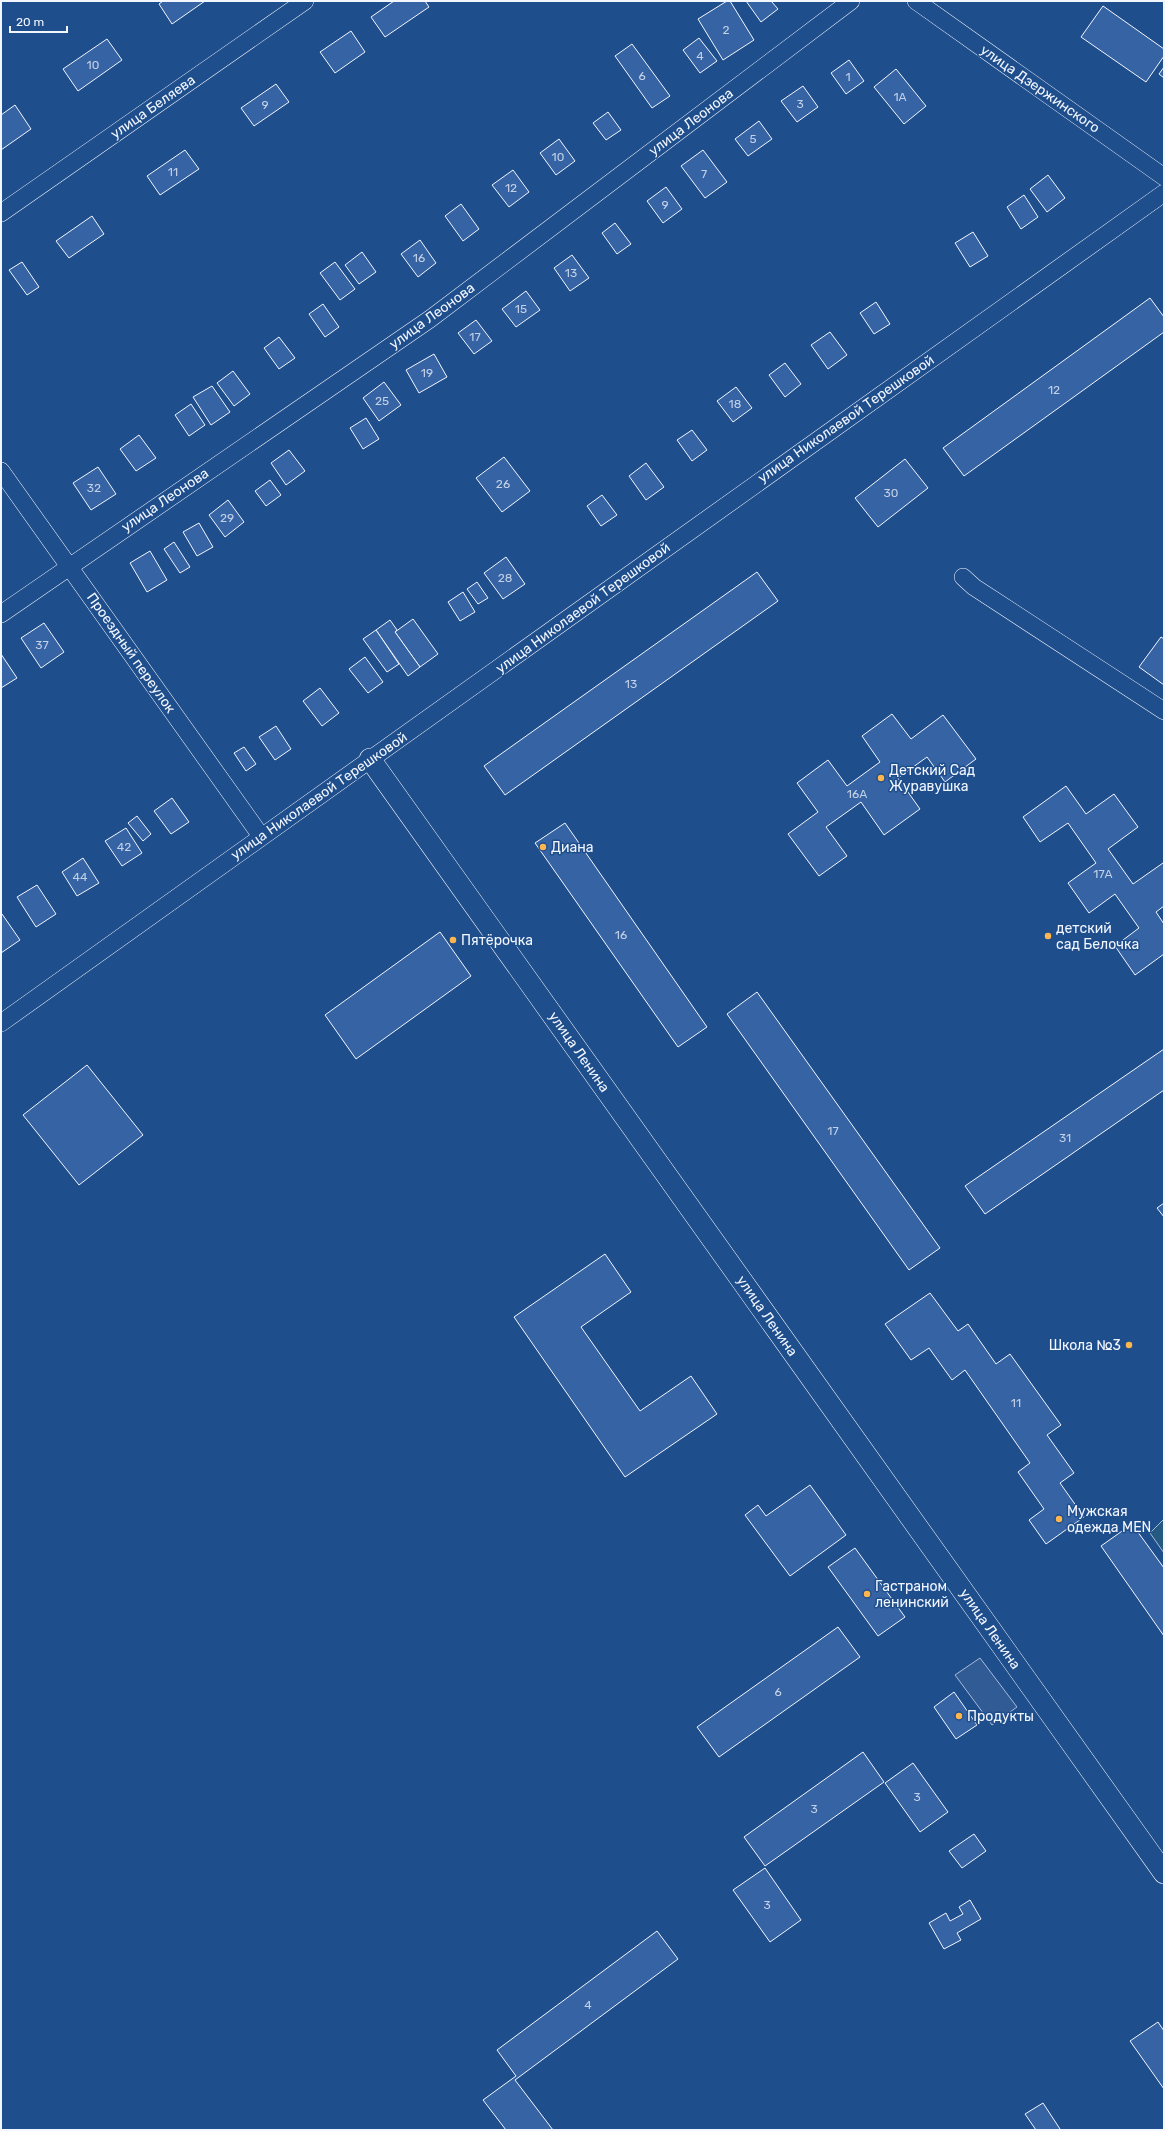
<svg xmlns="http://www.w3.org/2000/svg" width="1165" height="2131" font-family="Rubik,sans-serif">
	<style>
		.green { fill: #245a82; stroke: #a8bbd7 }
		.parking { fill: #305b95; stroke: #a8bbd7 }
		.building { fill: #3563a3; stroke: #f2f6ff }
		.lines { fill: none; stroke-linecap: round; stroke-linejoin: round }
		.minor-casing { stroke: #f2f6ff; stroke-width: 18 }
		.tertiary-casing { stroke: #f2f6ff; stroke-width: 22 }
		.minor { stroke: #1f4e8c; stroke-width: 17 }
		.tertiary { stroke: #1f4e8c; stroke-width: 21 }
		.poi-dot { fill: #ffb74d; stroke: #1f4e8c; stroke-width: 1.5 }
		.labels { text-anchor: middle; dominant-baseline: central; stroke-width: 3; stroke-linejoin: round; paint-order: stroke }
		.number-label { font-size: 12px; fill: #c3d1e8 }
		.street-label { font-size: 14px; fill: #f2f6ff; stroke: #1f4e8c }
		.poi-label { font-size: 14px; fill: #f2f6ff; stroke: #1f4e8c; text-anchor: start }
	</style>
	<rect width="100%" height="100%" fill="#1f4e8c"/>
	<path class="green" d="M 1164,1519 L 1164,1553 L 1150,1533 Z"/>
	<path class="parking" d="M 980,1658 L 1017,1707 L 992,1725 L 955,1675 Z"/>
	<g class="building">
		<path d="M 163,1 L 205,1 L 172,24 L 159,4 Z"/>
		<path d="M 394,1 L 425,1 L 429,7 L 385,37 L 371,17 Z"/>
		<path d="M 727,1 L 730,1 L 754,40 L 723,60 L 698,19 Z"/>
		<path d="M 746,1 L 771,1 L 778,9 L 761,22 Z"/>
		<path d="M 1103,6 L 1164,49 L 1164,56 L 1146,82 L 1081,37 Z"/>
		<path d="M 351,31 L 365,52 L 335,73 L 320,52 Z"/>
		<path d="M 699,38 L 717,61 L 700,73 L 683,50 Z"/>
		<path d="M 107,39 L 122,60 L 78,91 L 63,69 Z"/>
		<path d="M 632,44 L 670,96 L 652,108 L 615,56 Z"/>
		<path d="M 849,60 L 864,81 L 846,94 L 831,73 Z"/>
		<path d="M 1164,67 L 1164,78 L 1159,74 Z"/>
		<path d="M 896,69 L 926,106 L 904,124 L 874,87 Z"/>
		<path d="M 276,84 L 289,102 L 254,126 L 241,108 Z"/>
		<path d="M 803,86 L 818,107 L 797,122 L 781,101 Z"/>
		<path d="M 15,105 L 31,129 L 1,150 L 1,115 Z"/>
		<path d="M 608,112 L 621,130 L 606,140 L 593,123 Z"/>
		<path d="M 759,121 L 772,139 L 748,156 L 735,139 Z"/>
		<path d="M 559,139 L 575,161 L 556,175 L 540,153 Z"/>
		<path d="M 185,150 L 199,169 L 160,195 L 147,176 Z"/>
		<path d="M 703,150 L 727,182 L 705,198 L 681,166 Z"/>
		<path d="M 513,170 L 529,192 L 509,207 L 492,185 Z"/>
		<path d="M 1048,175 L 1065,198 L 1047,212 L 1030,189 Z"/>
		<path d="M 666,187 L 682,209 L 663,223 L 647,201 Z"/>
		<path d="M 1024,195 L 1038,217 L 1021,229 L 1007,207 Z"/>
		<path d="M 461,204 L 479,229 L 463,241 L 445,216 Z"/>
		<path d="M 92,216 L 104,234 L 69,258 L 56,241 Z"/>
		<path d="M 615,223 L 631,244 L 617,254 L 602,233 Z"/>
		<path d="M 973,232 L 988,256 L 970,267 L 955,243 Z"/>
		<path d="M 420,240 L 436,263 L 418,277 L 401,254 Z"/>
		<path d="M 362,252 L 376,272 L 359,284 L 345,265 Z"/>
		<path d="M 572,255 L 589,278 L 570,291 L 554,268 Z"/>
		<path d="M 22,262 L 39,287 L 27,295 L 9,270 Z"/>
		<path d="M 335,262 L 355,289 L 340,300 L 320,273 Z"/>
		<path d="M 526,291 L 540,310 L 516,327 L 502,309 Z"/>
		<path d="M 1150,298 L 1164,317 L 1164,332 L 964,476 L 943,448 Z"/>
		<path d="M 876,302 L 890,324 L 874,334 L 860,313 Z"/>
		<path d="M 323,304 L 339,327 L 325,337 L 309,314 Z"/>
		<path d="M 476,320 L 492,341 L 474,354 L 458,333 Z"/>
		<path d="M 830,332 L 847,355 L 828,369 L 811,345 Z"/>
		<path d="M 279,337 L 295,358 L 279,369 L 264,348 Z"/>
		<path d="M 434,354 L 447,377 L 419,393 L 406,370 Z"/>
		<path d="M 785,363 L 801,384 L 785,397 L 769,375 Z"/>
		<path d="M 233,371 L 250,394 L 234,406 L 217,383 Z"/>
		<path d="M 384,382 L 401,405 L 379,421 L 363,398 Z"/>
		<path d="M 212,386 L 230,412 L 211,425 L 193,397 Z"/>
		<path d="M 736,387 L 752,408 L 733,422 L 717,401 Z"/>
		<path d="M 191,404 L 205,425 L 189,436 L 175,415 Z"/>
		<path d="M 366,418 L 379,439 L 363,449 L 350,428 Z"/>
		<path d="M 692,430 L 707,450 L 692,461 L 677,440 Z"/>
		<path d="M 139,435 L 156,458 L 136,471 L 120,449 Z"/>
		<path d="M 289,450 L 305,471 L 286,485 L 271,463 Z"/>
		<path d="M 504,457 L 530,491 L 502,512 L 476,478 Z"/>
		<path d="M 905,459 L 928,488 L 878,527 L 855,498 Z"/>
		<path d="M 646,463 L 664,487 L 646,500 L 629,476 Z"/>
		<path d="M 98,467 L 116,494 L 91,510 L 73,483 Z"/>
		<path d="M 270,480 L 281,495 L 266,506 L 255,491 Z"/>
		<path d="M 602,495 L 617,515 L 601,526 L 587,506 Z"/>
		<path d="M 228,500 L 244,522 L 225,537 L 209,515 Z"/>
		<path d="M 199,523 L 213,547 L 197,556 L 183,532 Z"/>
		<path d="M 174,542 L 190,567 L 180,573 L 164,549 Z"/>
		<path d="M 150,551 L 167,580 L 147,592 L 130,563 Z"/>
		<path d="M 506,557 L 525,584 L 503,599 L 484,573 Z"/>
		<path d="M 757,572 L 778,601 L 505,795 L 484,766 Z"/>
		<path d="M 477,582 L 488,598 L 478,604 L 467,589 Z"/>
		<path d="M 463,592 L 475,612 L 460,621 L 448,602 Z"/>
		<path d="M 413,619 L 438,654 L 420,667 L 395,632 Z"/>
		<path d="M 390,620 L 397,630 L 395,632 L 420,667 L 408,676 L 376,630 Z"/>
		<path d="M 44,623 L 64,652 L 41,668 L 21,638 Z"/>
		<path d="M 376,630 L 399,664 L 387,672 L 363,639 Z"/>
		<path d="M 1161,637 L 1164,639 L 1164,685 L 1139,667 Z"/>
		<path d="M 1,654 L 17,678 L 1,688 Z"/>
		<path d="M 365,657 L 383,682 L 368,693 L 349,669 Z"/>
		<path d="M 320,688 L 339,713 L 322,726 L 303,701 Z"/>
		<path d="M 892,714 L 911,739 L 943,715 L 976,759 L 945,782 L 927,757 L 898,778 L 920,809 L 884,835 L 861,802 L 826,827 L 847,856 L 819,876 L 788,834 L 818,812 L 797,783 L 828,760 L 847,786 L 880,762 L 862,736 Z"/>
		<path d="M 276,726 L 291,749 L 275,760 L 259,737 Z"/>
		<path d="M 244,747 L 256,764 L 246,771 L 234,753 Z"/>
		<path d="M 1066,786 L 1086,814 L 1114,794 L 1138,827 L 1108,849 L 1133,884 L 1163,863 L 1164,865 L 1164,906 L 1156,912 L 1164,924 L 1164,954 L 1135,975 L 1115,946 L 1139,928 L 1115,894 L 1089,913 L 1068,883 L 1096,863 L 1068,823 L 1040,842 L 1023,817 Z"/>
		<path d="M 172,798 L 189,822 L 171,834 L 154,811 Z"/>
		<path d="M 137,816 L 151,834 L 143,841 L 128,823 Z"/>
		<path d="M 565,823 L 707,1027 L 678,1047 L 535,843 Z"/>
		<path d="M 126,828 L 142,853 L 122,866 L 105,841 Z"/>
		<path d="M 83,858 L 99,883 L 77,896 L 62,872 Z"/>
		<path d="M 37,885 L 56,914 L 36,927 L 17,897 Z"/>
		<path d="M 2,914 L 20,940 L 1,953 L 1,915 Z"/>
		<path d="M 440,932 L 471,976 L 356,1059 L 325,1015 Z"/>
		<path d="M 757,992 L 940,1248 L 909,1270 L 727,1014 Z"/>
		<path d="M 1164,1049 L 1164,1090 L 985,1214 L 965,1186 Z"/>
		<path d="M 87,1065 L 143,1135 L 79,1185 L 23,1115 Z"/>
		<path d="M 1164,1203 L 1164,1217 L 1157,1208 Z"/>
		<path d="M 605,1254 L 631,1292 L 581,1327 L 640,1411 L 691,1376 L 717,1414 L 625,1477 L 514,1317 Z"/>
		<path d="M 930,1293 L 958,1331 L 968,1324 L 996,1364 L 1010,1354 L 1061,1425 L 1047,1435 L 1074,1473 L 1060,1483 L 1084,1517 L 1046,1544 L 1029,1520 L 1044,1509 L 1018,1472 L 1030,1463 L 965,1370 L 952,1380 L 929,1348 L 911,1360 L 885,1324 Z"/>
		<path d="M 810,1485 L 846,1535 L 790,1576 L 745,1515 L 758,1505 L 766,1516 Z"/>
		<path d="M 1132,1524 L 1164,1568 L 1164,1636 L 1101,1546 Z"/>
		<path d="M 855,1548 L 905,1617 L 878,1636 L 828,1567 Z"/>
		<path d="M 838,1627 L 860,1657 L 719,1757 L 697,1727 Z"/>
		<path d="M 954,1692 L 977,1725 L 956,1739 L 934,1707 Z"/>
		<path d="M 863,1752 L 884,1782 L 765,1866 L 744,1837 Z"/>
		<path d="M 913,1763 L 948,1812 L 920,1832 L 885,1783 Z"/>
		<path d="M 974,1834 L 986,1851 L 962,1868 L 949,1851 Z"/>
		<path d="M 765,1868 L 801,1920 L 770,1942 L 733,1890 Z"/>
		<path d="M 970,1900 L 981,1919 L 957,1933 L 961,1940 L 944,1949 L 929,1923 L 946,1913 L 950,1921 L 963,1914 L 959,1907 Z"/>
		<path d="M 657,1931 L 678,1959 L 515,2080 L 553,2130 L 506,2130 L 483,2100 L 516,2076 L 497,2050 Z"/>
		<path d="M 1158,2022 L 1164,2031 L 1164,2089 L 1130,2041 Z"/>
		<path d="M 1043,2103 L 1060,2129 L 1058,2130 L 1036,2130 L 1025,2114 Z"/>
	</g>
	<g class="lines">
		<defs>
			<g id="minor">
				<path d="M 916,1 L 1164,177"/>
				<path d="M 1,213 L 305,1"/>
				<path d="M 1,471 L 261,836"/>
				<path d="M 963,577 L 974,587 L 1164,711"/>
				<path d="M 1,614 L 430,319 L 851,1"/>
				<path d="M 1,1023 L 1164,193"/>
			</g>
			<path id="tertiary" d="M 370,759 L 1164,1873"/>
		</defs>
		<use href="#minor" class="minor-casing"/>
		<use href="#tertiary" class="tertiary-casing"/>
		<use href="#minor" class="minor"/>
		<use href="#tertiary" class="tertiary"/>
	</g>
	<g class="poi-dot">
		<circle cx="881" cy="778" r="4"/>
		<circle cx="543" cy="847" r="4"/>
		<circle cx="1048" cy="936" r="4"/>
		<circle cx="453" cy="940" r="4"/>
		<circle cx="1129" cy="1345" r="4"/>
		<circle cx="1059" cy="1519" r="4"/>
		<circle cx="867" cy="1594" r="4"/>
		<circle cx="959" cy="1716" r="4"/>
	</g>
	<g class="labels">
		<g class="number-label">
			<text x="726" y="30">2</text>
			<text x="700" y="56">4</text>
			<text x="93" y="65">10</text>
			<text x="642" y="76">6</text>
			<text x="848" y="77">1</text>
			<text x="900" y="97">1А</text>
			<text x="800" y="104">3</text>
			<text x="265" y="105">9</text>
			<text x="753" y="139">5</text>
			<text x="558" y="157">10</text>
			<text x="173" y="172">11</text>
			<text x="704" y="174">7</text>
			<text x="511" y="188">12</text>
			<text x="665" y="205">9</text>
			<text x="419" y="258">16</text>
			<text x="571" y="273">13</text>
			<text x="521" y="309">15</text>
			<text x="475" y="337">17</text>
			<text x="427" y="373">19</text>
			<text x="1054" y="390">12</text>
			<text x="382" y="401">25</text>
			<text x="735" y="404">18</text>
			<text x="503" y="484">26</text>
			<text x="94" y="488">32</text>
			<text x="891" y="493">30</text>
			<text x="227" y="518">29</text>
			<text x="505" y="578">28</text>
			<text x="42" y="645">37</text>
			<text x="631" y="684">13</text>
			<text x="857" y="794">16А</text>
			<text x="124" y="847">42</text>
			<text x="1103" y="874">17А</text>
			<text x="80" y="877">44</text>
			<text x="621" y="935">16</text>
			<text x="833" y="1131">17</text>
			<text x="1065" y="1138">31</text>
			<text x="1016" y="1403">11</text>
			<text x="778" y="1692">6</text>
			<text x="917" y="1797">3</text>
			<text x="814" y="1809">3</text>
			<text x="767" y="1905">3</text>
			<text x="588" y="2005">4</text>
		</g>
		<g class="street-label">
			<text transform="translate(1040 89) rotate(35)">улица Дзержинского</text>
			<text transform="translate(153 107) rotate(-35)">улица Беляева</text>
			<text transform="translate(691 122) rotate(-37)">улица Леонова</text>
			<text transform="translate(432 316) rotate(-36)">улица Леонова</text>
			<text transform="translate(846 419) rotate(-35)">улица Николаевой Терешковой</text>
			<text transform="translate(165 500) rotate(-34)">улица Леонова</text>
			<text transform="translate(583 608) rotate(-36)">улица Николаевой Терешковой</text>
			<text transform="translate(131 653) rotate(55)">Проездный переулок</text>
			<text transform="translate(319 796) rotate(-35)">улица Николаевой Терешковой</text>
			<text transform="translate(579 1052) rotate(55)">улица Ленина</text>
			<text transform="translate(767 1316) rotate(55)">улица Ленина</text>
			<text transform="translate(990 1629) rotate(55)">улица Ленина</text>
		</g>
		<g class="poi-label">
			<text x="889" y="770">Детский Сад<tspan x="889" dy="16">Журавушка</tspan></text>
			<text x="551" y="847">Диана</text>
			<text x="1056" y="928">детский<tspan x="1056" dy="16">сад Белочка</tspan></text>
			<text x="461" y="940">Пятёрочка</text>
			<text x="1121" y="1345" text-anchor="end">Школа №3</text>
			<text x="1067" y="1511">Мужская<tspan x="1067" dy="16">одежда MEN</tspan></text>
			<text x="875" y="1586">Гастраном<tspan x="875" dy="16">ленинский</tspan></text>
			<text x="967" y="1716">Продукты</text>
		</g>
	</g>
	<rect width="1165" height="2131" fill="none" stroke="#f2f6ff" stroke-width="4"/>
	<path d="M10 26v6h57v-6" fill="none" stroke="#f2f6ff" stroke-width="2"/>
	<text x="16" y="26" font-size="12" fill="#f2f6ff" stroke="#1f4e8c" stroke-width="3" paint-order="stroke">20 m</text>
</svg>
